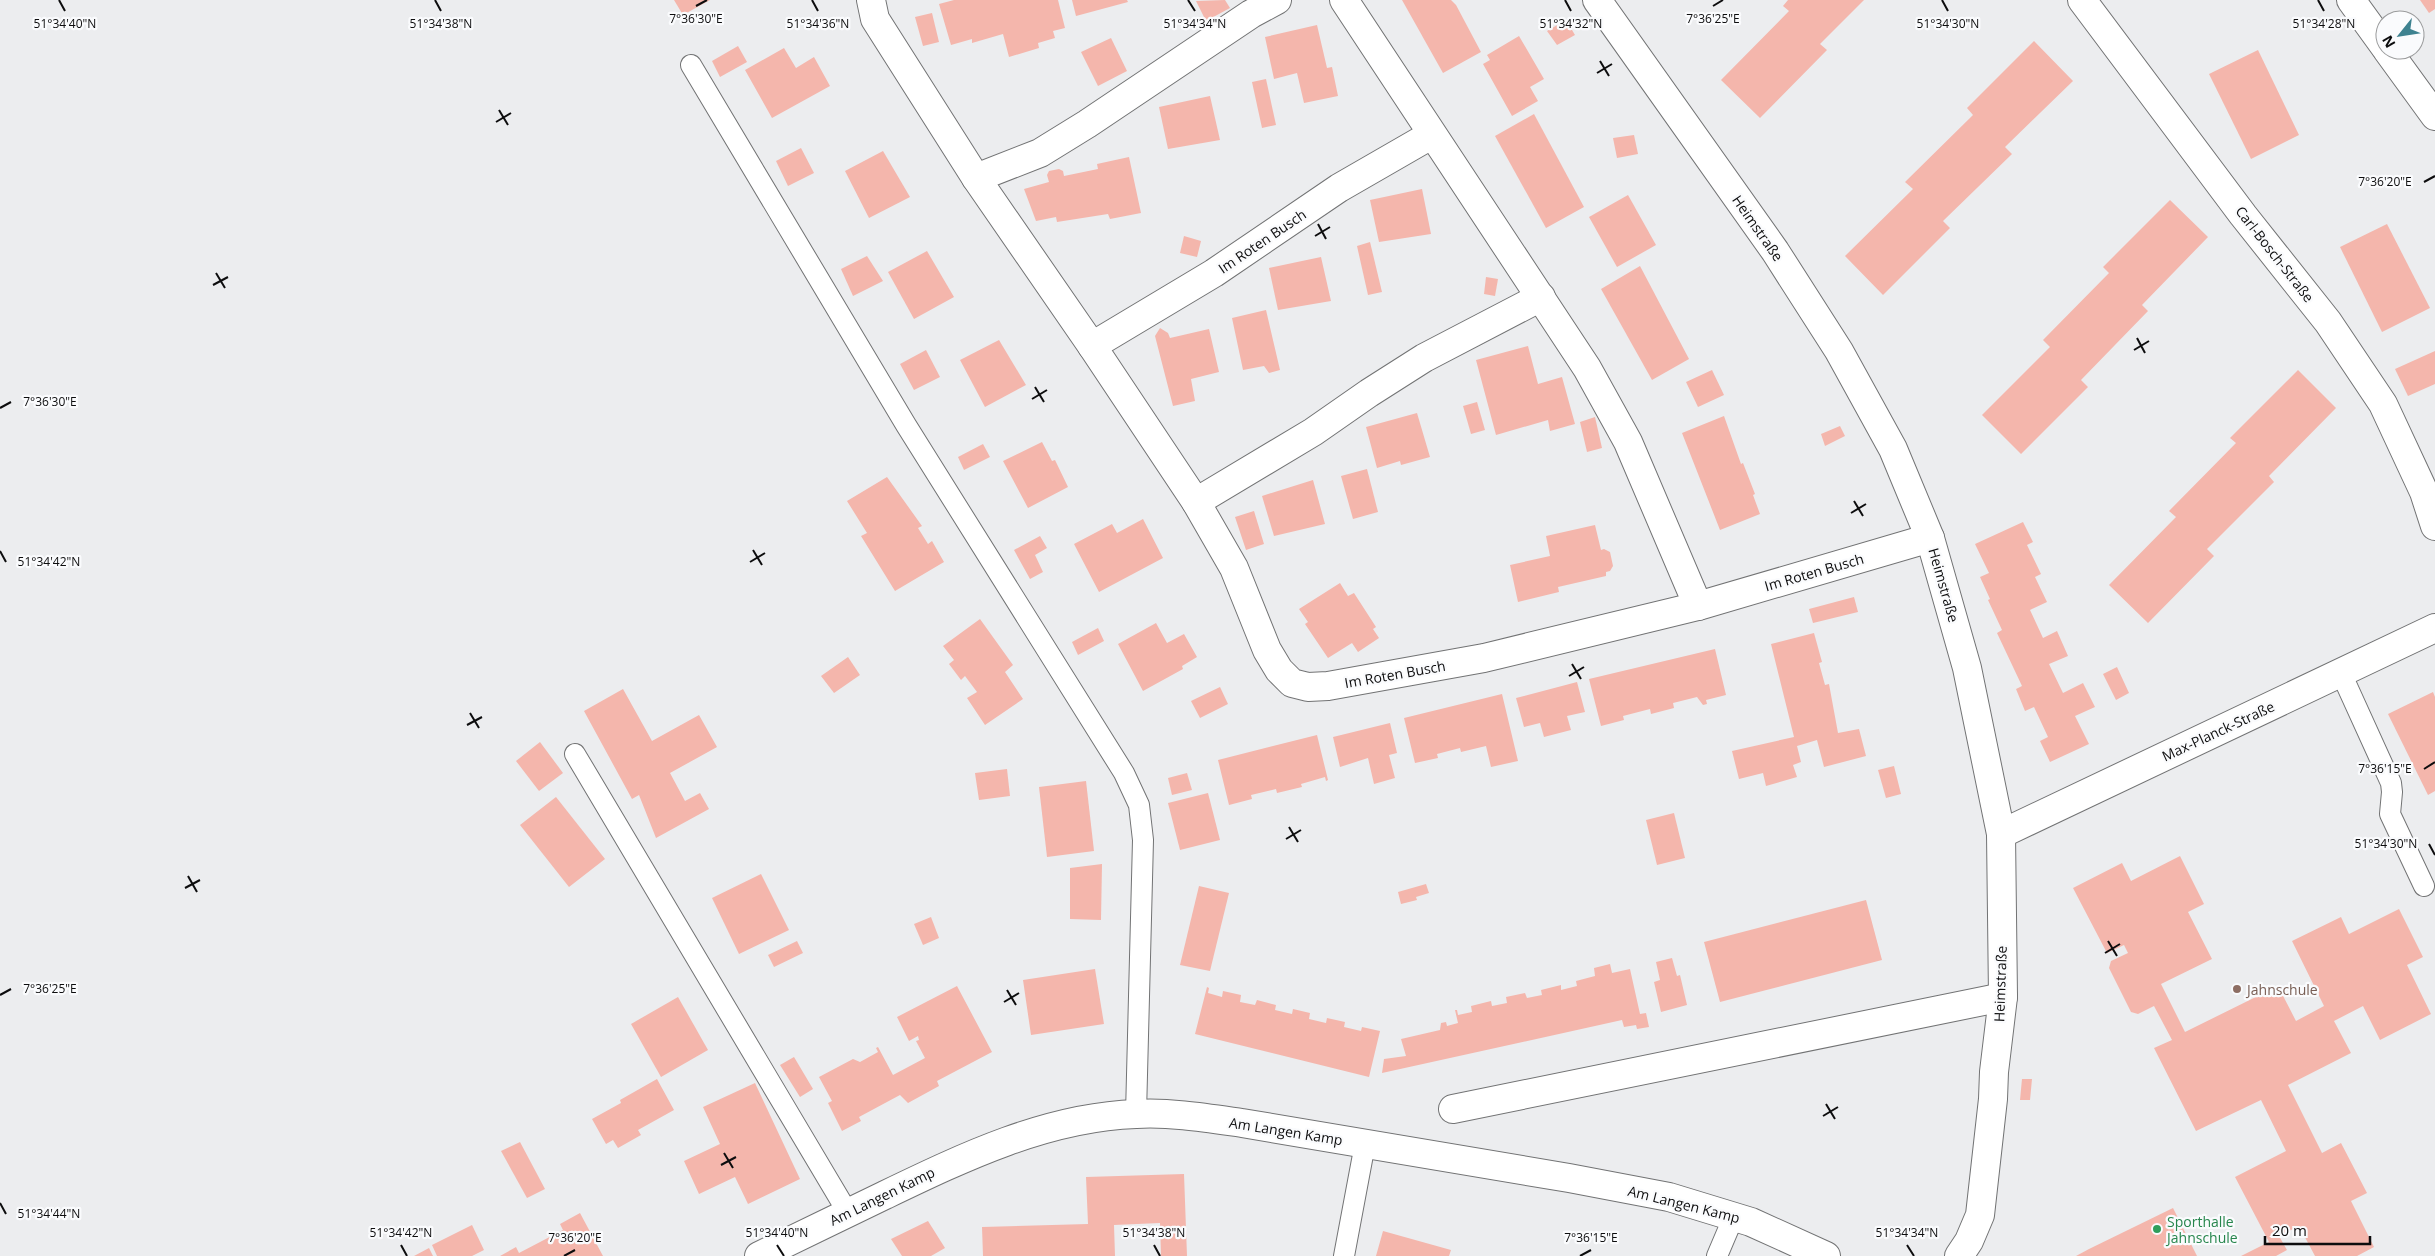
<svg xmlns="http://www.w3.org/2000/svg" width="2435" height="1256" font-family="'Open Sans',sans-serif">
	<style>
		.building { fill: #f4b6ac }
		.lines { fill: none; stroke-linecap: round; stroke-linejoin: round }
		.service-casing { stroke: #727374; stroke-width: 22 }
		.minor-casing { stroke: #727374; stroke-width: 30 }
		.tertiary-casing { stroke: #727374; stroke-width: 30 }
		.service { stroke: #fff; stroke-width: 20 }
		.minor { stroke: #fff; stroke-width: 28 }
		.tertiary { stroke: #fff; stroke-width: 28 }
		.ticks { fill: none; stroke: #0d0d0e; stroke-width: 2 }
		.education-dot { fill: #8d6e63; stroke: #fafbfd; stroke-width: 2 }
		.leisure-dot { fill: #2e9e5b; stroke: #fafbfd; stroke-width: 2 }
		.labels { text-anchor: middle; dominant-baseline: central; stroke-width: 4.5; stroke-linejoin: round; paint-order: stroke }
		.street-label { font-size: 14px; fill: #0d0d0e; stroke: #fafbfd }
		.education-label { font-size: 14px; fill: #785e54; stroke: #fafbfd; text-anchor: start }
		.leisure-label { font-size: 14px; fill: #27864d; stroke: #fafbfd; text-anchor: start }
		.ticks-label { font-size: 12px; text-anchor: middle; fill: #0d0d0e; stroke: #fafbfd; stroke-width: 4.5; stroke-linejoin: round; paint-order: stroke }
	</style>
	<rect width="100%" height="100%" fill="#ecedef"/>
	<g class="building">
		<path d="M 674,0 L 710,0 L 683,15 Z"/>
		<path d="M 954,0 L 1058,0 L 1065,28 L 1053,31 L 1055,38 L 1038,43 L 1039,48 L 1009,57 L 1003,34 L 972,43 L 972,39 L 951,45 L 939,4 Z"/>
		<path d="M 1072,0 L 1127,0 L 1128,2 L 1076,16 Z"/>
		<path d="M 1225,0 L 1230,8 L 1206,21 L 1196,1 Z"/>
		<path d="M 1402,0 L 1451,0 L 1456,5 L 1481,52 L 1443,73 Z"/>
		<path d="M 1788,0 L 1864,0 L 1820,44 L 1827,50 L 1760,118 L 1721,80 L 1789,11 L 1783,6 Z"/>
		<path d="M 2420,0 L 2435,0 L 2435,9 L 2429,13 Z"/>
		<path d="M 932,13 L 939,42 L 923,46 L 915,17 Z"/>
		<path d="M 1566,20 L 1575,35 L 1557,45 L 1547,31 Z"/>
		<path d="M 1317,25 L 1327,68 L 1332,67 L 1338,96 L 1304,103 L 1297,73 L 1274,79 L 1265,37 Z"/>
		<path d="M 1519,36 L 1544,79 L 1530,87 L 1538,101 L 1512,116 L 1483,64 L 1490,60 L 1487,55 Z"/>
		<path d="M 1111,38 L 1127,71 L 1098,86 L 1081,52 Z"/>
		<path d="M 2034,41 L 2073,81 L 2005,147 L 2012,154 L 1943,221 L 1950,228 L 1883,295 L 1845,256 L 1913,189 L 1905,182 L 1973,115 L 1967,108 Z"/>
		<path d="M 738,46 L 747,62 L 720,77 L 712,61 Z"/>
		<path d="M 784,48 L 796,68 L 814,57 L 830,86 L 772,118 L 745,70 Z"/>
		<path d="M 2258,50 L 2299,135 L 2251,159 L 2209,74 Z"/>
		<path d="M 1266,79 L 1276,125 L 1262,128 L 1252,82 Z"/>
		<path d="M 1210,96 L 1220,140 L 1168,149 L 1159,107 Z"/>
		<path d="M 1534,114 L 1584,207 L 1546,228 L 1495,136 Z"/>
		<path d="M 1634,135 L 1638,154 L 1617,158 L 1613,138 Z"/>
		<path d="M 801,148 L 814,173 L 788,186 L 776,161 Z"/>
		<path d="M 883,151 L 910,197 L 869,218 L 845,171 Z"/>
		<path d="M 1129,157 L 1141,213 L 1110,219 L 1108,214 L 1057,222 L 1056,217 L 1036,221 L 1024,189 L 1049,182 L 1047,175 L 1049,171 L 1059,169 L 1063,171 L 1064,176 L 1098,169 L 1097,164 Z"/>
		<path d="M 1422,189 L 1431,234 L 1379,242 L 1370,200 Z"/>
		<path d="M 1628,195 L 1656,245 L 1617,267 L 1589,217 Z"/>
		<path d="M 2170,200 L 2208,237 L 2142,305 L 2148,311 L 2081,380 L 2088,387 L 2021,454 L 1982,415 L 2050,347 L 2043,340 L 2109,273 L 2103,267 Z"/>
		<path d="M 2387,224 L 2430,308 L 2382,332 L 2340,247 Z"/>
		<path d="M 1184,236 L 1201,241 L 1197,257 L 1180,253 Z"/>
		<path d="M 1370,242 L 1382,292 L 1368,295 L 1357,246 Z"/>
		<path d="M 927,251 L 954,297 L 914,319 L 888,272 Z"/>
		<path d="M 867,256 L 883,281 L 853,296 L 841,269 Z"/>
		<path d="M 1321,257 L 1331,301 L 1278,310 L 1269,268 Z"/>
		<path d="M 1640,266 L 1689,359 L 1652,380 L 1601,289 Z"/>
		<path d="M 1486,277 L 1498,279 L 1495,296 L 1484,294 Z"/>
		<path d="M 1266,310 L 1280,370 L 1269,373 L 1264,366 L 1243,370 L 1232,318 Z"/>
		<path d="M 1160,328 L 1168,333 L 1170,338 L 1209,329 L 1219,372 L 1191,379 L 1195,401 L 1173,406 L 1155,336 Z"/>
		<path d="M 999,340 L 1026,385 L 985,407 L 960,360 Z"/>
		<path d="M 1528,346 L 1538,384 L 1562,377 L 1575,424 L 1550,431 L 1548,420 L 1496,435 L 1476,360 Z"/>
		<path d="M 926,350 L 940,377 L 914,390 L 900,364 Z"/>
		<path d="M 2435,351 L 2435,384 L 2408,396 L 2395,369 Z"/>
		<path d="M 1712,370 L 1724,395 L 1698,407 L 1686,382 Z"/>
		<path d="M 2298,370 L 2336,408 L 2269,476 L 2274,482 L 2207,549 L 2214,556 L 2148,623 L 2109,585 L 2176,517 L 2169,511 L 2236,443 L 2230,438 Z"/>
		<path d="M 1477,402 L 1485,430 L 1471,434 L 1463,406 Z"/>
		<path d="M 1417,413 L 1430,457 L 1401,465 L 1400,461 L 1377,468 L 1366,427 Z"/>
		<path d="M 1724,416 L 1741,464 L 1743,463 L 1755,494 L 1753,495 L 1760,514 L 1720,530 L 1682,433 Z"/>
		<path d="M 1595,417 L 1602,448 L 1587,452 L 1580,422 Z"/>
		<path d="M 1840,426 L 1845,436 L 1825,446 L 1821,434 Z"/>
		<path d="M 1042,442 L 1052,461 L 1055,460 L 1068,487 L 1028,508 L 1003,461 Z"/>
		<path d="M 983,444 L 990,457 L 964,470 L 958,457 Z"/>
		<path d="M 1367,469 L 1378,512 L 1353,519 L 1341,476 Z"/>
		<path d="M 887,477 L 922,526 L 918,528 L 928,544 L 932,541 L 944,562 L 895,591 L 861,536 L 867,533 L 847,501 Z"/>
		<path d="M 1313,480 L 1325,524 L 1274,536 L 1262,496 Z"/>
		<path d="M 1254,511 L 1264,544 L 1246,550 L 1235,517 Z"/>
		<path d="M 1143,519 L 1163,558 L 1099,592 L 1074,544 L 1112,524 L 1117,533 Z"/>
		<path d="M 2023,522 L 2033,542 L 2027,545 L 2041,574 L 2035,577 L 2047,602 L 2030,610 L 2043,638 L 2057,631 L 2068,656 L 2049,664 L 2063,693 L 2083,683 L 2095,707 L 2075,716 L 2089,744 L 2050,762 L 2040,741 L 2048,737 L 2034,707 L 2025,711 L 2016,689 L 2022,686 L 1997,633 L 2002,630 L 1988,600 L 1990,599 L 1980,577 L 1989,573 L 1975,544 Z"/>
		<path d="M 1595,525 L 1601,550 L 1604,549 L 1610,552 L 1613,566 L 1610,571 L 1606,572 L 1606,576 L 1558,587 L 1559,592 L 1518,602 L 1510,565 L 1550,556 L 1546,536 Z"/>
		<path d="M 1040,536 L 1047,548 L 1035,555 L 1043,572 L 1030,579 L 1014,550 Z"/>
		<path d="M 1340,583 L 1348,596 L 1354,593 L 1376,627 L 1373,629 L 1379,638 L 1358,652 L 1352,643 L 1328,658 L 1305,624 L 1308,622 L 1299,609 Z"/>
		<path d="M 1854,597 L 1858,612 L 1813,623 L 1809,609 Z"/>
		<path d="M 980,619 L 1013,665 L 1005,672 L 1023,699 L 985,725 L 967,698 L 977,692 L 965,676 L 961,680 L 949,664 L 954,660 L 943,646 Z"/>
		<path d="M 1156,623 L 1167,643 L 1184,634 L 1197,657 L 1182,666 L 1183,669 L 1143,691 L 1118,644 Z"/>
		<path d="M 1098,628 L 1104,641 L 1078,655 L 1072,642 Z"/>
		<path d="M 1814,633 L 1822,662 L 1819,663 L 1825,685 L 1829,684 L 1838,733 L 1859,729 L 1866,756 L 1824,767 L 1817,740 L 1797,746 L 1801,762 L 1793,765 L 1797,777 L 1766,786 L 1763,773 L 1739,779 L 1732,751 L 1794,737 L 1771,644 Z"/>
		<path d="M 1715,649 L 1726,695 L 1706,700 L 1707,704 L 1703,705 L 1697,697 L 1673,703 L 1674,708 L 1651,714 L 1650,709 L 1623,716 L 1624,720 L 1601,726 L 1589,679 Z"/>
		<path d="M 848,657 L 860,675 L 834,693 L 821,676 Z"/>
		<path d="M 2117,667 L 2129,693 L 2116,700 L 2103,674 Z"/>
		<path d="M 1577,682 L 1585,712 L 1567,716 L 1571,730 L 1544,737 L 1540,723 L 1524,727 L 1516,698 Z"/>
		<path d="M 1220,687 L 1228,704 L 1200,718 L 1191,701 Z"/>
		<path d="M 623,689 L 652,741 L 699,715 L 717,747 L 670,773 L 685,801 L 700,793 L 709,809 L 656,838 L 639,795 L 632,799 L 584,711 Z"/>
		<path d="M 2433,692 L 2435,697 L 2435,791 L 2428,795 L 2388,714 Z"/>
		<path d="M 1502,694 L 1518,761 L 1491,767 L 1486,746 L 1461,752 L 1460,748 L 1437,754 L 1438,758 L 1415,763 L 1404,718 Z"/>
		<path d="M 1390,723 L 1397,753 L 1389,755 L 1395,778 L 1374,784 L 1368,758 L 1340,767 L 1333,737 Z"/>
		<path d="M 1317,735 L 1328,780 L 1326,781 L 1325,777 L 1301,784 L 1302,787 L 1277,793 L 1276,789 L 1251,795 L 1252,799 L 1229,805 L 1218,760 Z"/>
		<path d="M 540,742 L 563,773 L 539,791 L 516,761 Z"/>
		<path d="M 1894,766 L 1901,794 L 1886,798 L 1878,770 Z"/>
		<path d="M 1007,769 L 1010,796 L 979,800 L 975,773 Z"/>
		<path d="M 1187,773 L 1192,790 L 1172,795 L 1168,778 Z"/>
		<path d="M 1086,781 L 1094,851 L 1047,857 L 1039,787 Z"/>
		<path d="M 1208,793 L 1220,840 L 1180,850 L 1168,803 Z"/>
		<path d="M 556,797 L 605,859 L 569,887 L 520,825 Z"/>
		<path d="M 1674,813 L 1685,858 L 1657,865 L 1646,820 Z"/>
		<path d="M 2180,856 L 2204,904 L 2188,912 L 2212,959 L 2161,984 L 2185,1032 L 2278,986 L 2296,1021 L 2324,1006 L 2292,941 L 2341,917 L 2349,934 L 2399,909 L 2423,957 L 2407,965 L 2431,1014 L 2380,1040 L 2363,1006 L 2334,1021 L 2351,1053 L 2288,1085 L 2322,1153 L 2341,1143 L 2367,1193 L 2351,1201 L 2374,1247 L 2357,1256 L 2315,1256 L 2299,1226 L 2279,1236 L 2287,1250 L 2276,1256 L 2241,1256 L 2269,1242 L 2235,1177 L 2286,1151 L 2261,1100 L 2196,1131 L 2154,1048 L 2172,1040 L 2154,1006 L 2138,1014 L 2131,1012 L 2109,968 L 2111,961 L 2128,953 L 2124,945 L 2107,953 L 2073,888 L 2122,863 L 2131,881 Z"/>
		<path d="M 1102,864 L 1101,920 L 1070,919 L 1070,868 Z"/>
		<path d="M 761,874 L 789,930 L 739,954 L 712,898 Z"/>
		<path d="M 1426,884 L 1429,893 L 1416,897 L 1417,900 L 1401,904 L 1398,892 Z"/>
		<path d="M 1199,886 L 1229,893 L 1210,971 L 1180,965 Z"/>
		<path d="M 1866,900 L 1882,960 L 1720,1002 L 1704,942 Z"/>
		<path d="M 931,917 L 939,938 L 923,945 L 914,924 Z"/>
		<path d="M 797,941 L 803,953 L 774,967 L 768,955 Z"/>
		<path d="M 1672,958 L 1677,976 L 1680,975 L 1687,1005 L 1661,1012 L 1654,982 L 1660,980 L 1656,962 Z"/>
		<path d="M 1610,964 L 1612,973 L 1630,969 L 1640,1014 L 1646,1013 L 1649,1027 L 1637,1029 L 1636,1025 L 1624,1027 L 1622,1020 L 1382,1073 L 1384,1059 L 1406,1056 L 1401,1039 L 1440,1030 L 1441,1023 L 1446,1022 L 1447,1026 L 1458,1023 L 1455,1010 L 1457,1010 L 1458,1015 L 1472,1012 L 1471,1006 L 1491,1001 L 1492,1006 L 1507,1003 L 1506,997 L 1525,993 L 1527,998 L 1542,995 L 1541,990 L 1561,985 L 1561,990 L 1577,986 L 1576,981 L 1595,976 L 1594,968 Z"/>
		<path d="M 1095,969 L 1104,1024 L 1031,1035 L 1023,980 Z"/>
		<path d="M 957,986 L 992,1052 L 937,1081 L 939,1086 L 908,1103 L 900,1095 L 859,1117 L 861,1121 L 842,1131 L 828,1103 L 832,1101 L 819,1077 L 853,1059 L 860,1062 L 878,1052 L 876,1048 L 878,1047 L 893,1075 L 925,1058 L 916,1041 L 919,1040 L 918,1036 L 909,1041 L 897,1017 Z"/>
		<path d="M 1207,987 L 1209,988 L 1208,993 L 1222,997 L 1223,991 L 1241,995 L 1240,1002 L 1255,1005 L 1257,1000 L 1276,1005 L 1275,1010 L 1292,1014 L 1293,1009 L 1310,1013 L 1309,1019 L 1326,1023 L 1327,1018 L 1345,1022 L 1344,1027 L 1361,1031 L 1362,1027 L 1380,1031 L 1369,1077 L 1195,1034 Z"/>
		<path d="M 678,997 L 708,1050 L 661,1077 L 631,1024 Z"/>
		<path d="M 794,1057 L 813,1089 L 800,1097 L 780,1065 Z"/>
		<path d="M 657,1079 L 674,1110 L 638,1130 L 641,1135 L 618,1148 L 613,1140 L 606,1144 L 592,1119 L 621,1103 L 620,1100 Z"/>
		<path d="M 2022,1079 L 2032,1079 L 2030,1100 L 2020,1100 Z"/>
		<path d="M 755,1083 L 800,1179 L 748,1204 L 735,1177 L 699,1194 L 684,1161 L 720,1144 L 703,1107 Z"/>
		<path d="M 520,1142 L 545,1189 L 527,1198 L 501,1151 Z"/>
		<path d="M 1184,1174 L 1187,1256 L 1161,1256 L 1160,1223 L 1114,1225 L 1115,1256 L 983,1256 L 982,1227 L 1088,1224 L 1086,1177 Z"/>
		<path d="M 2173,1208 L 2197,1256 L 2076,1256 L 2089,1249 Z"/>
		<path d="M 580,1213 L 603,1256 L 500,1256 L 516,1247 L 519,1253 L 563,1230 L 560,1224 Z"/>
		<path d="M 928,1221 L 945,1248 L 931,1256 L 902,1256 L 891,1239 Z"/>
		<path d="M 472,1225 L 484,1250 L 472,1256 L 437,1256 L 432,1245 Z"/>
		<path d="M 1383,1231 L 1451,1250 L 1449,1256 L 1376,1256 Z"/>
		<path d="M 429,1248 L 433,1256 L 414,1256 Z"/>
	</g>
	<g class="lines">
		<defs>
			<g id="service">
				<path d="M 691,65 L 906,425 L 1124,773 L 1139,805 L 1143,840 L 1136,1114"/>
				<path d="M 2341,673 L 2391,783 L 2392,792 L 2390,814 L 2424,886"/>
				<path d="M 575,754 L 848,1213"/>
				<path d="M 1344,1256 L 1365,1144"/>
				<path d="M 1717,1256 L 1734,1216"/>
			</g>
			<g id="minor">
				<path d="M 871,0 L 875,19 L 976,178 L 1092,346 L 1196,502 L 1234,568 L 1267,650 L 1279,670 L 1292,683 L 1308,687 L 1328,686 L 1484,658 L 1698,606 L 1930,538"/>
				<path d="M 1344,0 L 1587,368 L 1628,442 L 1698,606"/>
				<path d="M 1597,0 L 1775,251 L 1839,351 L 1893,449 L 1930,538 L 1967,668 L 2001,834 L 2003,997 L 1994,1072 L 1993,1099 L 1980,1215 L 1969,1241 L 1959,1256"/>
				<path d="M 2082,0 L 2243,215 L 2328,322 L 2383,404 L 2424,492 L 2435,526"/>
				<path d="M 2351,0 L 2385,47"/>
				<path d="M 2387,50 L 2435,116"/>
				<path d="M 976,178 L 1040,153 L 1087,124 L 1251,14 L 1277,0"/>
				<path d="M 1092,346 L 1214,273 L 1339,188 L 1431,135"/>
				<path d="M 1196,502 L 1313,432 L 1369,393 L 1424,358 L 1541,297"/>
				<path d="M 2001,834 L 2435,628"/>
				<path d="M 1453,1109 L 2003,997"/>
			</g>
			<path id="tertiary" d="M 759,1256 C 801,1236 843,1215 885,1195 C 964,1157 1047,1117 1136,1114 C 1171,1112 1207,1118 1242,1123 L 1569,1178 L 1669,1197 L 1751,1222 L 1826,1256"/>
		</defs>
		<use href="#service" class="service-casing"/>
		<use href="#minor" class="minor-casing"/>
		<use href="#tertiary" class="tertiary-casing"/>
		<use href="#service" class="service"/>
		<use href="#minor" class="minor"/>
		<use href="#tertiary" class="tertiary"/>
	</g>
	<path class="ticks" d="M 59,0 L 65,11M 435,0 L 441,11M 812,0 L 818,11M 1188,0 L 1195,11M 1565,0 L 1571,11M 1942,0 L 1948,11M 2318,0 L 2324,11M 696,6 L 707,0M 1713,6 L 1723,0M 1600,61 L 1609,76M 1597,73 L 1612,64M 499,110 L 508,125M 496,122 L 511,113M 2424,182 L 2435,176M 1318,224 L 1326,239M 1315,236 L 1330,227M 216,273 L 225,288M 213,285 L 228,277M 2137,338 L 2145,353M 2134,350 L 2149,341M 1035,387 L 1044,402M 1032,399 L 1047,390M 0,408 L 11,402M 1854,501 L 1863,516M 1851,513 L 1866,504M 753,550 L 762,565M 0,551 L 6,562M 750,562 L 765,553M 1572,664 L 1581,679M 1569,676 L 1584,667M 470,713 L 479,728M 467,725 L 482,717M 2424,769 L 2435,762M 1289,827 L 1298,842M 1286,839 L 1301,830M 2429,844 L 2435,855M 188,876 L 197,892M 185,888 L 200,880M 2108,941 L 2117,956M 2105,953 L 2120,944M 1007,990 L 1016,1005M 0,995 L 11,989M 1004,1002 L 1019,993M 1826,1104 L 1835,1119M 1823,1116 L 1838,1107M 724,1153 L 733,1168M 721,1165 L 736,1157M 0,1203 L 6,1214M 401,1245 L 407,1256M 777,1245 L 784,1256M 1154,1245 L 1160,1256M 1907,1245 L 1914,1256M 564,1256 L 575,1250M 1580,1256 L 1591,1250"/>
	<circle class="education-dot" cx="2237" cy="989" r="5"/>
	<circle class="leisure-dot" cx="2157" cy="1229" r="5"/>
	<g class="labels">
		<g class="street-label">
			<text transform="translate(1758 228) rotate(55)">Heimstraße</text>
			<text transform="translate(1262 241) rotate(-34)">Im Roten Busch</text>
			<text transform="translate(2275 254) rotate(52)">Carl-Bosch-Straße</text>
			<text transform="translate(1814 572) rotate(-16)">Im Roten Busch</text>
			<text transform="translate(1944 585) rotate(74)">Heimstraße</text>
			<text transform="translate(1395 674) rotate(-10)">Im Roten Busch</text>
			<text transform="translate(2218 731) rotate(-25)">Max-Planck-Straße</text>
			<text transform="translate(2000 984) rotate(-88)">Heimstraße</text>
			<text transform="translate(1286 1131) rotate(9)">Am Langen Kamp</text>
			<text transform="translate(882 1196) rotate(-26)">Am Langen Kamp</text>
			<text transform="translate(1684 1204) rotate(14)">Am Langen Kamp</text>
		</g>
		<g class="education-label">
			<text x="2247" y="989">Jahnschule</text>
		</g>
		<g class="leisure-label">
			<text x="2167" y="1221">Sporthalle<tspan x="2167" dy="16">Jahnschule</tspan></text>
		</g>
	</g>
	<g class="ticks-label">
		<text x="1713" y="23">7°36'25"E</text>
		<text x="696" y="23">7°36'30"E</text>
		<text x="65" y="28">51°34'40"N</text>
		<text x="818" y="28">51°34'36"N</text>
		<text x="1195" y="28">51°34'34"N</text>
		<text x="2324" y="28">51°34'28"N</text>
		<text x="441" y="28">51°34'38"N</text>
		<text x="1571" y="28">51°34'32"N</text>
		<text x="1948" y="28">51°34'30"N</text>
		<text x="2385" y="186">7°36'20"E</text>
		<text x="50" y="406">7°36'30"E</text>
		<text x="49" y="566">51°34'42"N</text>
		<text x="2385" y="773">7°36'15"E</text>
		<text x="2386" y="848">51°34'30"N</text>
		<text x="50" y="993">7°36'25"E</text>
		<text x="49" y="1218">51°34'44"N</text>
		<text x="401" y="1237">51°34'42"N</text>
		<text x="777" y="1237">51°34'40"N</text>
		<text x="1154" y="1237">51°34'38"N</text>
		<text x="1907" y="1237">51°34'34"N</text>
		<text x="575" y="1242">7°36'20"E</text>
		<text x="1591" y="1242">7°36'15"E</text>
	</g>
	<g transform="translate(2400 35) rotate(240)"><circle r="24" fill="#fafbfd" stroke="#9b9c9d"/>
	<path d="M0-4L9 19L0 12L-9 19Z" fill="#3e8290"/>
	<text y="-8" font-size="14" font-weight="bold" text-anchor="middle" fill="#0d0d0e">N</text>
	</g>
	<path d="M2265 1236v8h105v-8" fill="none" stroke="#0d0d0e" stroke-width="2.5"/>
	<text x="2272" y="1236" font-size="15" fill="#0d0d0e" stroke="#fafbfd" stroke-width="4" paint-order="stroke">20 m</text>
</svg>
